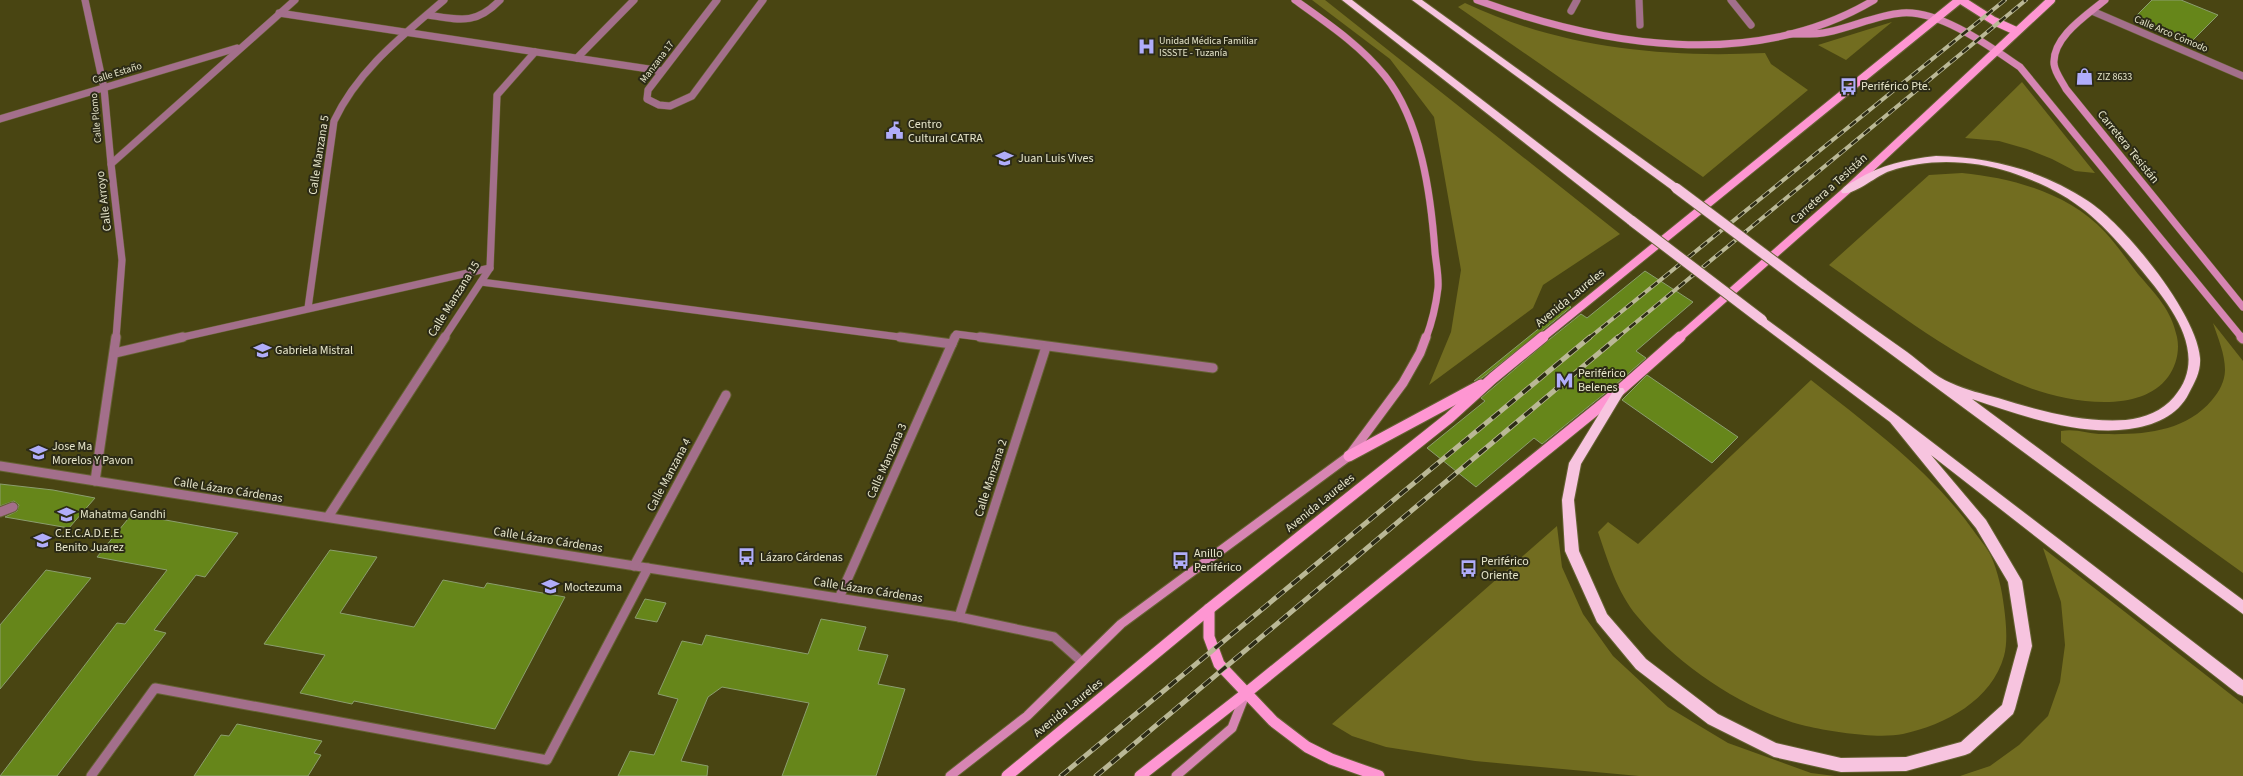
<svg xmlns="http://www.w3.org/2000/svg" width="2243" height="776" font-family="'Source Sans 3',sans-serif">
	<style>
		.green { fill: #726d20 }
		.building { fill: #66861a; stroke: #8b9e6e }
		.lines { fill: none; stroke-linecap: round; stroke-linejoin: round }
		.pedestrian-far1-casing { stroke: #656233; stroke-width: 8 }
		.pedestrian-casing { stroke: #656233; stroke-width: 11 }
		.minor-far1-casing { stroke: #656233; stroke-width: 8 }
		.minor-casing { stroke: #656233; stroke-width: 11 }
		.secondary-far1-casing { stroke: #656233; stroke-width: 8 }
		.secondary-casing { stroke: #656233; stroke-width: 11 }
		.primary-far1-casing { stroke: #656233; stroke-width: 10 }
		.primary-casing { stroke: #656233; stroke-width: 13 }
		.motorway-casing { stroke: #656233; stroke-width: 2 }
		.pedestrian-far1 { stroke: #a36f8b; stroke-width: 7 }
		.pedestrian { stroke: #a36f8b; stroke-width: 9 }
		.minor-far1 { stroke: #a36f8b; stroke-width: 7 }
		.minor { stroke: #a36f8b; stroke-width: 9 }
		.secondary-far1 { stroke: #d785b3; stroke-width: 7 }
		.secondary { stroke: #d785b3; stroke-width: 9 }
		.primary-far1 { stroke: #fe96d2; stroke-width: 8 }
		.primary { stroke: #fe96d2; stroke-width: 11 }
		.motorway { fill: #f7c4df; fill-rule: evenodd }
		.rail-far1-casing { stroke: #bab896; stroke-width: 4 }
		.rail-casing { stroke: #bab896; stroke-width: 5 }
		.rail-far1 { stroke: #2c2b16; stroke-width: 2.5; stroke-dasharray: 8; stroke-linecap: butt }
		.rail { stroke: #2c2b16; stroke-width: 3.5; stroke-dasharray: 10; stroke-linecap: butt }
		.motorway-bridge-casing { stroke: #656233; stroke-width: 12; stroke-linecap: butt }
		.motorway-bridge { stroke: #f7c4df; stroke-width: 10 }
		.labels { text-anchor: middle; dominant-baseline: central; stroke-width: 4; stroke-linejoin: round; paint-order: stroke }
		.far-street-label { font-size: 10px; fill: #e7e6cb; stroke: #2c2b16 }
		.far-poi-label { font-size: 10px; fill: #e7e6cb; stroke: #2c2b16; text-anchor: start }
		.poi-label { font-size: 12px; fill: #e7e6cb; stroke: #2c2b16; text-anchor: start }
		.street-label { font-size: 12px; fill: #e7e6cb; stroke: #2c2b16 }
	</style>
	<rect width="100%" height="100%" fill="#494512"/>
	<g class="green">
		<path d="M 1312,0 L 1325,0 L 1620,234 L 1543,285 L 1533,308 L 1429,385 L 1451,332 L 1461,270 L 1434,117 L 1390,59 Z"/>
		<path d="M 1465,3 C 1560,48 1662,58 1765,53 L 1771,64 L 1808,90 L 1703,177 L 1458,7 Z"/>
		<path d="M 1892,22 L 1846,60 L 1818,45 Z"/>
		<path d="M 2022,82 L 2095,173 L 2075,171 L 2052,159 L 2027,149 L 1999,141 L 1965,138 Z"/>
		<path d="M 1962,173 C 2013,178 2068,193 2105,232 C 2117,245 2127,260 2138,274 C 2156,295 2171,309 2177,337 C 2180,351 2176,366 2168,377 C 2140,415 2069,402 2030,388 C 1956,360 1894,310 1829,265 L 1929,175 Z"/>
		<path d="M 2213,323 L 2243,361 L 2243,573 L 2061,442 L 2061,431 C 2075,428 2089,434 2103,434 C 2143,435 2185,432 2212,400 C 2219,392 2225,381 2225,370 C 2225,354 2218,338 2213,323 Z"/>
		<path d="M 1811,380 C 1868,425 1930,470 1973,530 C 1979,539 1987,547 1991,556 C 1998,572 2002,590 2004,607 C 2006,622 2008,642 2004,656 C 1992,700 1945,725 1903,734 C 1878,739 1832,732 1806,726 C 1745,711 1677,665 1637,616 C 1617,592 1608,561 1598,532 L 1608,522 L 1638,544 Z"/>
		<path d="M 1557,526 L 1562,567 L 1583,614 L 1613,656 L 1668,707 L 1728,743 L 1811,773 L 1835,776 L 1639,776 L 1475,761 L 1386,747 L 1352,736 L 1332,724 Z"/>
		<path d="M 2043,548 L 2243,704 L 2243,776 L 1960,776 L 1990,766 L 2019,745 L 2048,716 L 2060,682 L 2065,645 L 2061,602 Z"/>
	</g>
	<g class="building">
		<path d="M 2152,0 L 2181,0 L 2218,15 L 2192,41 L 2135,17 Z"/>
		<path d="M 1645,271 L 1693,302 L 1636,351 L 1646,358 L 1614,386 L 1542,444 L 1534,438 L 1476,487 L 1427,448 L 1485,401 L 1481,398 L 1550,339 L 1581,314 L 1587,318 Z"/>
		<path d="M 1568,305 L 1571,307 L 1543,330 L 1482,378 L 1474,381 Z"/>
		<path d="M 1647,375 L 1688,403 L 1738,437 L 1712,463 L 1622,400 Z"/>
		<path d="M 0,484 L 53,490 L 95,498 L 69,528 L 5,517 L 17,511 L 19,505 L 14,501 L 0,506 Z"/>
		<path d="M 132,514 L 238,533 L 205,577 L 196,575 L 154,630 L 166,633 L 57,776 L 0,776 L 117,623 L 125,624 L 167,570 L 97,557 Z"/>
		<path d="M 330,550 L 377,557 L 340,613 L 414,627 L 443,580 L 484,588 L 487,583 L 565,597 L 495,729 L 354,701 L 352,704 L 300,693 L 325,655 L 264,644 Z"/>
		<path d="M 46,570 L 91,578 L 0,689 L 0,625 Z"/>
		<path d="M 645,599 L 666,603 L 657,622 L 635,618 Z"/>
		<path d="M 821,619 L 866,627 L 858,650 L 888,655 L 878,684 L 905,689 L 876,776 L 782,776 L 809,703 L 722,687 L 708,697 L 681,761 L 708,766 L 707,776 L 618,776 L 630,751 L 654,755 L 678,699 L 658,694 L 682,641 L 702,645 L 706,635 L 808,654 Z"/>
		<path d="M 237,724 L 322,741 L 314,753 L 321,755 L 308,776 L 194,776 L 221,735 L 229,736 Z"/>
	</g>
	<g class="lines">
		<defs>
			<g id="pedestrian-far1">
				<path d="M 1639,0 L 1640,25"/>
				<path d="M 1731,0 L 1751,25"/>
				<path d="M 1571,11 L 1577,0"/>
				<path d="M 577,58 L 634,0"/>
				<path d="M 481,282 L 907,338"/>
				<path d="M 954,338 L 956,334 L 987,338"/>
			</g>
			<g id="pedestrian">
				<path d="M 900,337 L 952,344"/>
				<path d="M 980,337 L 1213,368"/>
				<path d="M 839,598 L 955,337"/>
				<path d="M 959,617 L 1046,347"/>
			</g>
			<g id="minor-far1">
				<path d="M 85,0 L 104,88 L 111,164"/>
				<path d="M 717,0 L 648,90 L 647,99 L 659,105 L 670,106 L 692,96 L 763,0"/>
				<path d="M 2092,11 L 2243,76"/>
				<path d="M 279,13 L 662,71"/>
				<path d="M 428,15 C 460,20 476,25 500,0"/>
				<path d="M 0,119 L 237,48"/>
				<path d="M 308,308 L 334,121 C 358,70 402,36 444,0"/>
				<path d="M 116,338 L 122,260 L 111,164 L 295,0"/>
				<path d="M 179,338 L 490,268"/>
				<path d="M 444,338 L 490,268 L 497,95 L 535,52"/>
			</g>
			<g id="minor">
				<path d="M 115,353 L 183,337"/>
				<path d="M 0,466 L 959,617 L 1054,637 L 1082,662"/>
				<path d="M 95,481 L 116,337"/>
				<path d="M 0,512 L 13,507"/>
				<path d="M 328,517 L 445,337"/>
				<path d="M 634,566 L 726,395"/>
				<path d="M 91,776 L 155,688 L 547,760 L 648,568"/>
			</g>
			<g id="secondary-far1">
				<path d="M 1295,0 C 1327,23 1360,45 1385,76 C 1421,121 1431,195 1435,252 C 1436,263 1439,277 1438,288 C 1436,305 1432,322 1426,338"/>
				<path d="M 1477,0 C 1602,46 1753,72 1874,0"/>
				<path d="M 2105,0 C 2087,15 2052,37 2054,64 C 2055,73 2062,81 2066,89 L 2243,307"/>
				<path d="M 1789,34 C 1803,34 1815,35 1828,32 C 1853,27 1877,15 1902,13 C 1940,10 1989,46 2020,67 L 2242,338"/>
			</g>
			<g id="secondary">
				<path d="M 2241,337 L 2243,339"/>
				<path d="M 950,776 L 1027,716 L 1121,624 L 1349,456 L 1403,383 L 1420,353 L 1426,337"/>
				<path d="M 1176,776 L 1232,728 L 1245,695"/>
			</g>
			<g id="primary-far1">
				<path d="M 1961,0 L 1994,21 L 2016,31"/>
				<path d="M 1542,338 L 1959,0"/>
				<path d="M 1679,338 L 1846,191 L 2051,0"/>
			</g>
			<g id="primary">
				<path d="M 1349,456 L 1481,385"/>
				<path d="M 1209,609 L 1209,637 L 1219,664 L 1273,721 L 1307,747 L 1331,759 L 1379,776"/>
				<path d="M 1007,776 L 1209,609 L 1449,418 L 1493,378 L 1543,337"/>
				<path d="M 1140,776 L 1245,694 L 1619,391 L 1680,337"/>
			</g>
			<g id="motorway">
				<path d="M 1342,0 L 1352,0 L 1636,218 L 1637,221 L 1636,224 L 1628,224 Z"/>
				<path d="M 1412,0 L 1422,0 L 1680,186 L 1681,188 L 1680,190 L 1672,190 Z"/>
				<path d="M 1936,156 C 1991,157 2043,171 2088,201 C 2125,225 2197,314 2200,358 C 2201,371 2195,382 2189,393 C 2178,416 2153,426 2129,429 C 2079,436 2019,415 1972,399 L 2243,600 L 2243,614 L 1800,287 L 1798,284 L 1800,281 L 1808,281 C 1841,305 1874,329 1907,352 C 1921,362 1935,377 1951,383 C 1966,390 1983,394 1998,398 C 2040,411 2083,423 2126,420 C 2145,418 2162,411 2174,397 C 2212,353 2167,301 2138,266 C 2098,217 2072,193 2010,172 C 1972,160 1928,158 1890,171 C 1877,175 1854,196 1842,193 L 1841,191 C 1844,186 1851,183 1856,180 C 1881,165 1907,159 1936,156 Z"/>
				<path d="M 1762,316 L 1898,416 L 2243,680 L 2243,696 L 2238,694 L 1931,455 L 1986,520 L 2022,581 L 2032,646 L 2015,709 L 2013,714 L 1970,753 L 1965,755 L 1906,771 L 1841,772 L 1774,757 L 1708,724 L 1636,669 L 1597,622 L 1565,551 L 1562,500 L 1569,463 L 1615,388 L 1623,388 L 1625,391 L 1581,464 L 1574,500 L 1579,551 L 1607,614 L 1646,659 L 1718,714 L 1776,743 L 1841,758 L 1906,757 L 1961,742 L 2002,705 L 2018,646 L 2008,582 L 1976,528 L 1890,422 L 1758,323 L 1756,320 Z"/>
			</g>
		</defs>
		<use href="#pedestrian-far1" class="pedestrian-far1-casing"/>
		<use href="#pedestrian" class="pedestrian-casing"/>
		<use href="#minor-far1" class="minor-far1-casing"/>
		<use href="#minor" class="minor-casing"/>
		<use href="#secondary-far1" class="secondary-far1-casing"/>
		<use href="#secondary" class="secondary-casing"/>
		<use href="#primary-far1" class="primary-far1-casing"/>
		<use href="#primary" class="primary-casing"/>
		<use href="#motorway" class="motorway-casing"/>
		<use href="#pedestrian-far1" class="pedestrian-far1"/>
		<use href="#pedestrian" class="pedestrian"/>
		<use href="#minor-far1" class="minor-far1"/>
		<use href="#minor" class="minor"/>
		<use href="#secondary-far1" class="secondary-far1"/>
		<use href="#secondary" class="secondary"/>
		<use href="#primary-far1" class="primary-far1"/>
		<use href="#primary" class="primary"/>
		<use href="#motorway" class="motorway"/>
		<defs>
			<g id="rail-far1">
				<path d="M 1589,338 L 2005,0"/>
				<path d="M 1617,338 L 2026,0"/>
			</g>
			<g id="rail">
				<path d="M 1061,776 L 1590,337"/>
				<path d="M 1096,776 L 1618,337"/>
			</g>
		</defs>
		<use href="#rail-far1" class="rail-far1-casing"/>
		<use href="#rail" class="rail-casing"/>
		<use href="#rail-far1" class="rail-far1"/>
		<use href="#rail" class="rail"/>
		<defs>
			<g id="motorway-bridge">
				<path d="M 1676,188 L 1804,284"/>
				<path d="M 1632,221 L 1762,320"/>
			</g>
		</defs>
		<use href="#motorway-bridge" class="motorway-bridge-casing"/>
		<use href="#motorway-bridge" class="motorway-bridge"/>
	</g>
	<defs>
		<symbol id="hospital-bare" viewBox="-9 -9 18 18"><path d="M-5-5h3v3.5h4V-5h3V5h-3V1.5h-4V5h-3Z" fill="#b0adfa" stroke="#2c2b16" stroke-width="2.5" paint-order="stroke"/></symbol>
		<symbol id="shop-bare" viewBox="-9 -9 18 18"><path d="M-5-2.5h2.3a2.7 3.5 0 0 1 5.4 0H5L5.5 6h-11ZM-1.5-2.5h3a1.5 2.3 0 0 0-3 0Z" fill="#b0adfa" stroke="#2c2b16" stroke-width="2.5" paint-order="stroke"/></symbol>
		<symbol id="bus-bare" viewBox="-9 -9 18 18"><path d="M-5-6H5V4H4V6H2V4H-2V6H-4V4H-5ZM-3.5-4V0h7V-4ZM-3.5 1.2v1.5H-2V1.2ZM2 1.2v1.5H3.5V1.2Z" fill="#b0adfa" stroke="#2c2b16" stroke-width="2.5" paint-order="stroke"/></symbol>
		<symbol id="civic-bare" viewBox="-9 -9 18 18"><path d="M-.6-6.5H3V-4.5H.6V-3L4-1V1h2V6H-6V1h2V-1L-.6-3ZM-1.2 2.5V6h2.4V2.5Z" fill="#b0adfa" stroke="#2c2b16" stroke-width="2.5" paint-order="stroke"/></symbol>
		<symbol id="school-bare" viewBox="-9 -9 18 18"><path d="M0-5L7-2L0 1L-7-2ZM-4 1L0 2.5L4 1V4Q0 6-4 4Z" fill="#b0adfa" stroke="#2c2b16" stroke-width="2.5" paint-order="stroke"/></symbol>
		<symbol id="metro-bare" viewBox="-9 -9 18 18"><path d="M-5.5 5V-5H-3L0 0L3-5H5.5V5H3V-.5L0 4L-3-.5V5Z" fill="#b0adfa" stroke="#2c2b16" stroke-width="2.5" paint-order="stroke"/></symbol>
		<symbol id="university-bare" viewBox="-9 -9 18 18"><path d="M0-5L7-2L0 1L-7-2ZM-4 1L0 2.5L4 1V4Q0 6-4 4Z" fill="#b0adfa" stroke="#2c2b16" stroke-width="2.5" paint-order="stroke"/></symbol>
	</defs>
	<g fill-rule="evenodd">
		<use href="#hospital-bare" x="1134" y="34" width="25" height="25"/>
		<use href="#shop-bare" x="2072" y="64" width="25" height="25"/>
		<use href="#bus-bare" x="1836" y="74" width="25" height="25"/>
		<use href="#civic-bare" x="882" y="118" width="25" height="25"/>
		<use href="#school-bare" x="992" y="146" width="25" height="25"/>
		<use href="#school-bare" x="250" y="338" width="25" height="25"/>
		<use href="#metro-bare" x="1552" y="368" width="25" height="25"/>
		<use href="#school-bare" x="26" y="440" width="25" height="25"/>
		<use href="#school-bare" x="54" y="502" width="25" height="25"/>
		<use href="#university-bare" x="30" y="528" width="25" height="25"/>
		<use href="#bus-bare" x="734" y="544" width="25" height="25"/>
		<use href="#bus-bare" x="1168" y="548" width="25" height="25"/>
		<use href="#bus-bare" x="1456" y="556" width="25" height="25"/>
		<use href="#school-bare" x="538" y="574" width="25" height="25"/>
	</g>
	<g class="labels">
		<g class="far-street-label">
			<text transform="translate(2171 34) rotate(23)">Calle Arco Cómodo</text>
			<text transform="translate(657 62) rotate(-53)">Manzana 17</text>
			<text transform="translate(117 73) rotate(-17)">Calle Estaño</text>
			<text transform="translate(96 118) rotate(-95)">Calle Plomo</text>
		</g>
		<g class="far-poi-label">
			<text x="1159" y="41">Unidad Médica Familiar<tspan x="1159" dy="12">ISSSTE - Tuzanía</tspan></text>
			<text x="2097" y="77">ZIZ 8633</text>
		</g>
		<g class="poi-label">
			<text x="1861" y="86">Periférico Pte.</text>
			<text x="908" y="124">Centro<tspan x="908" dy="14">Cultural CATRA</tspan></text>
			<text x="1018" y="158">Juan Luis Vives</text>
			<text x="275" y="350">Gabriela Mistral</text>
			<text x="1578" y="373">Periférico<tspan x="1578" dy="14">Belenes</tspan></text>
			<text x="52" y="446">Jose Ma<tspan x="52" dy="14">Morelos Y Pavon</tspan></text>
			<text x="80" y="514">Mahatma Gandhi</text>
			<text x="55" y="533">C.E.C.A.D.E.E.<tspan x="55" dy="14">Benito Juarez</tspan></text>
			<text x="1194" y="553">Anillo<tspan x="1194" dy="14">Periférico</tspan></text>
			<text x="760" y="557">Lázaro Cárdenas</text>
			<text x="1481" y="561">Periférico<tspan x="1481" dy="14">Oriente</tspan></text>
			<text x="564" y="587">Moctezuma</text>
		</g>
		<g class="street-label">
			<text transform="translate(2128 147) rotate(51)">Carretera Tesistán</text>
			<text transform="translate(319 155) rotate(-81)">Calle Manzana 5</text>
			<text transform="translate(1829 189) rotate(-42)">Carretera a Tesistán</text>
			<text transform="translate(104 201) rotate(-97)">Calle Arroyo</text>
			<text transform="translate(1570 298) rotate(-39)">Avenida Laureles</text>
			<text transform="translate(454 299) rotate(-58)">Calle Manzana 15</text>
			<text transform="translate(887 461) rotate(-66)">Calle Manzana 3</text>
			<text transform="translate(669 475) rotate(-62)">Calle Manzana 4</text>
			<text transform="translate(991 478) rotate(-72)">Calle Manzana 2</text>
			<text transform="translate(228 490) rotate(9)">Calle Lázaro Cárdenas</text>
			<text transform="translate(1320 503) rotate(-39)">Avenida Laureles</text>
			<text transform="translate(548 540) rotate(9)">Calle Lázaro Cárdenas</text>
			<text transform="translate(868 590) rotate(9)">Calle Lázaro Cárdenas</text>
			<text transform="translate(1068 708) rotate(-39)">Avenida Laureles</text>
		</g>
	</g>
</svg>
